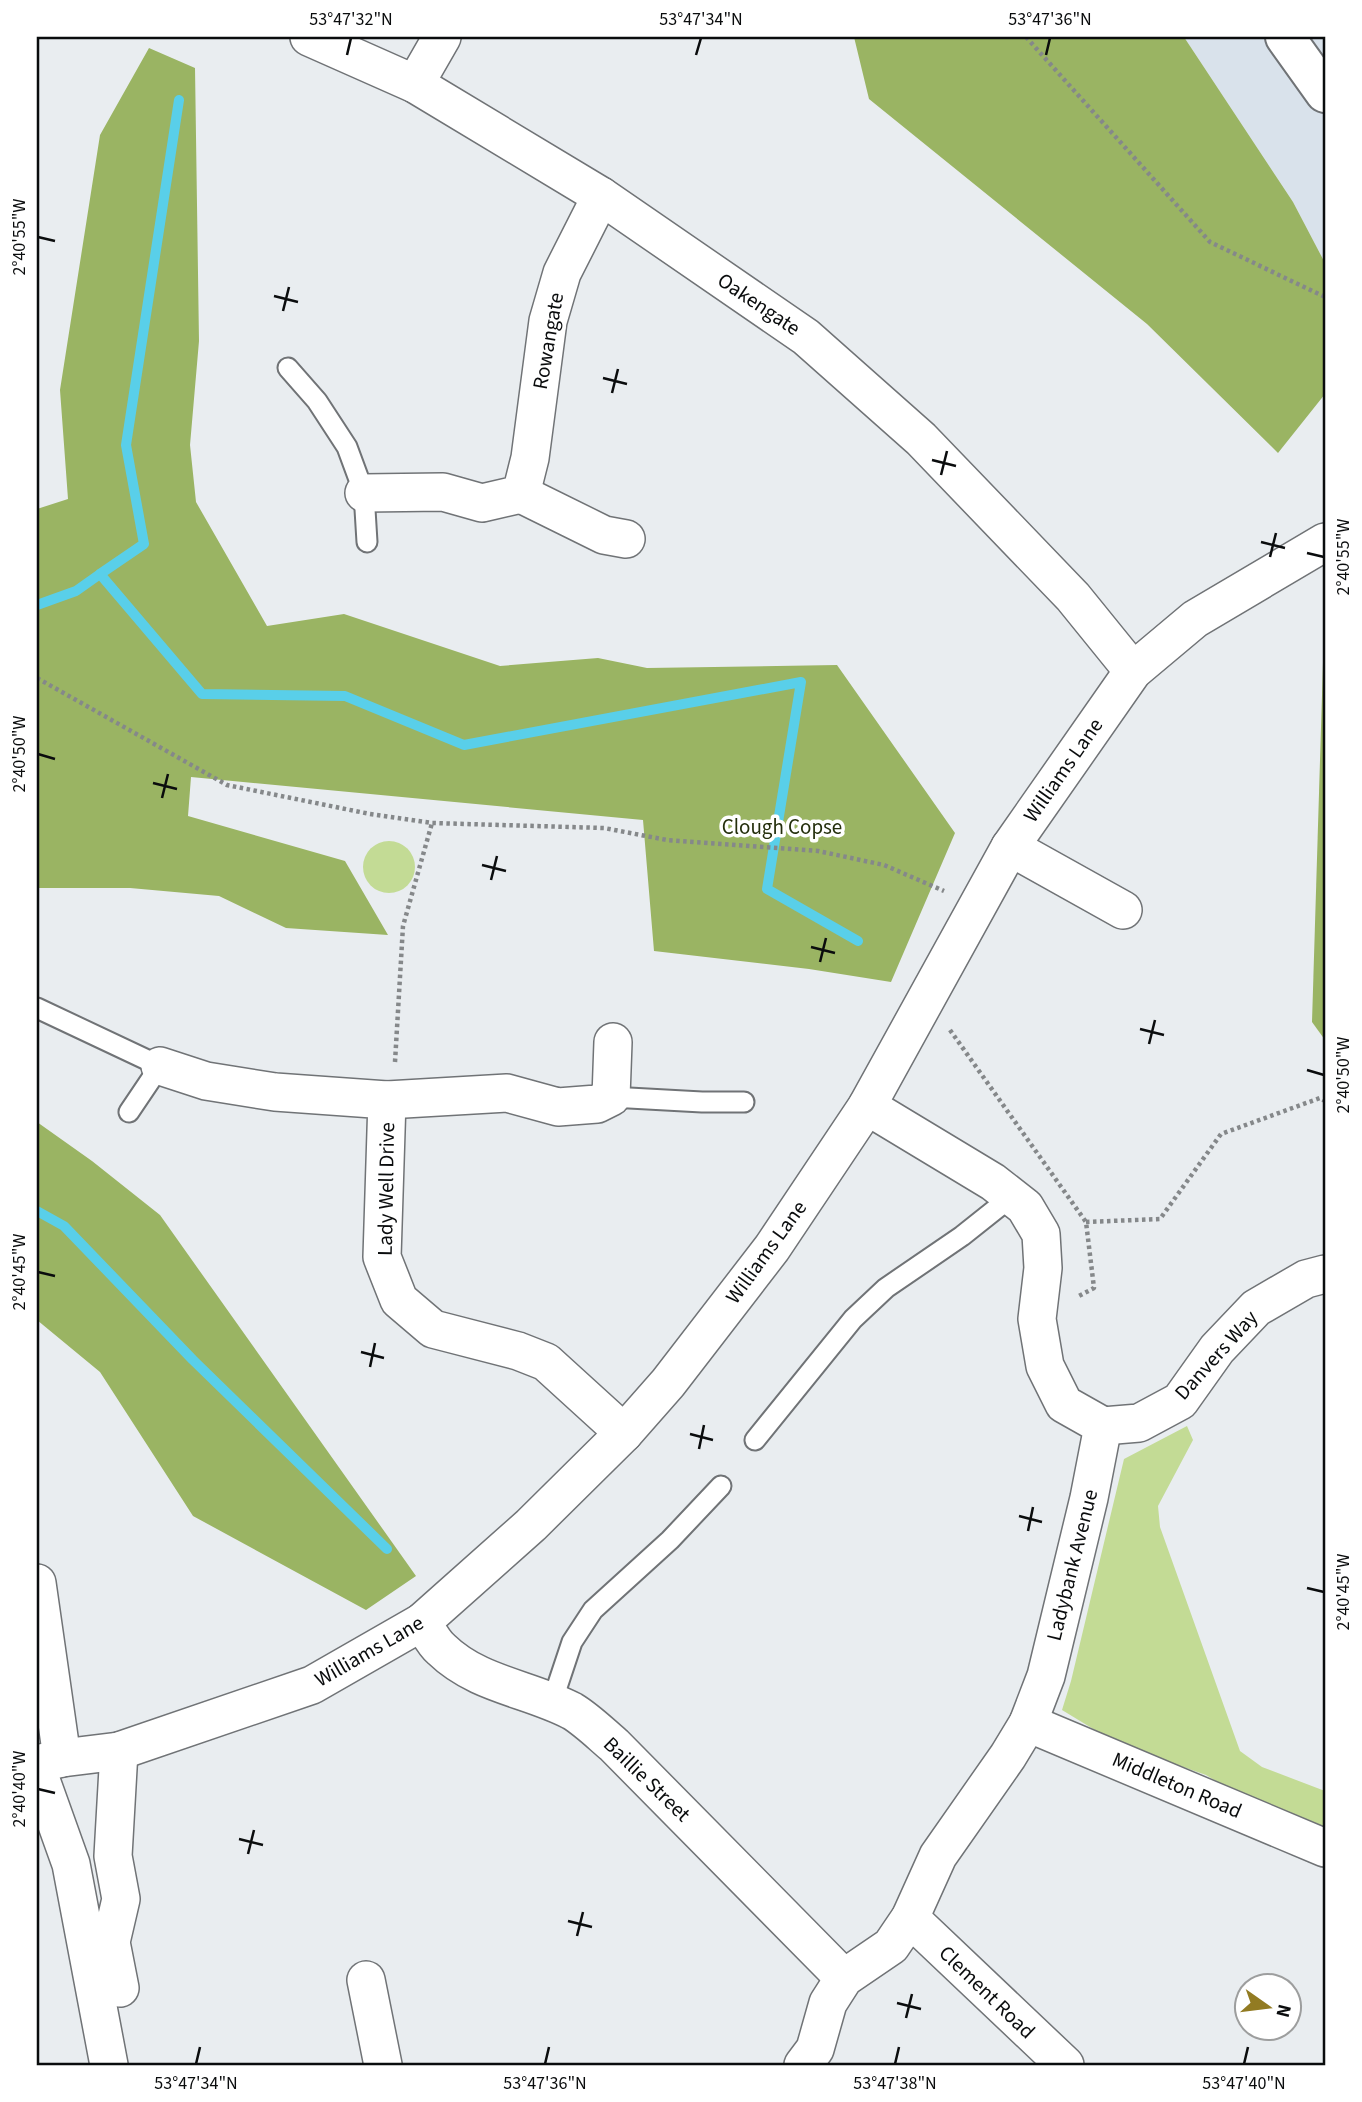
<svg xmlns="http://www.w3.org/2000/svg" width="1362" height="2102" font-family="'Source Sans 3',sans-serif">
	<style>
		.built { fill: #d9e2eb }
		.green { fill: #c3db95 }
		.forest { fill: #9ab463 }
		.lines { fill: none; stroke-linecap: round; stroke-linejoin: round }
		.stream { stroke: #59cfe9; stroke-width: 10 }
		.lane-casing { stroke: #707376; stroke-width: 23 }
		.street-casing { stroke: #707376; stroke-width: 40 }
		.secondary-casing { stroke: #707376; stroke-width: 42 }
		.path { stroke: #85888a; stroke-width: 4.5; stroke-dasharray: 3.5 3.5; stroke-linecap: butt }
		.lane { stroke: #fff; stroke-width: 19 }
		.street { stroke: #fff; stroke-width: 37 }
		.secondary { stroke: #fff; stroke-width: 38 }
		.ticks { fill: none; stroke: #0a0c0d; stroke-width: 2.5 }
		.labels { text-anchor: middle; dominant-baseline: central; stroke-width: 7; stroke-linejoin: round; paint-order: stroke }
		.street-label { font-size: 21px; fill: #0a0c0d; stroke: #fff }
		.park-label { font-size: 21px; fill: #242f0c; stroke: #fff }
		.neatline { fill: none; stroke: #0a0c0d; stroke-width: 2.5 }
		.ticks-label { font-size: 18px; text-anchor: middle; fill: #0a0c0d }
	</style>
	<rect width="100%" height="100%" fill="#e9edf0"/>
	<path class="built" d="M 1184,37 L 1325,37 L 1325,263 L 1293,202 Z"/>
	<g class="green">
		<circle cx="389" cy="867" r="26"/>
		<path d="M 1187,1426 L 1193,1440 L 1158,1506 L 1160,1527 L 1240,1751 L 1262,1767 L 1325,1791 L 1325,1828 L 1255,1805 L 1206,1775 L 1118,1744 L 1062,1710 L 1071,1681 L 1124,1459 Z"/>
	</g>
	<g class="forest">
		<path d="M 854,37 L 1184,37 L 1293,202 L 1325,263 L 1325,394 L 1278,453 L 1147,324 L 869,99 Z"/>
		<path d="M 149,48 L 195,68 L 199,341 L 190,445 L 196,502 L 267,626 L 344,614 L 500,666 L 598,658 L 647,668 L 837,665 L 955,833 L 891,982 L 809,969 L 654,951 L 643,820 L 191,777 L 188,816 L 345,861 L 388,935 L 286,928 L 219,896 L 130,888 L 37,888 L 37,509 L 68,499 L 60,390 L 100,135 Z"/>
		<path d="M 1325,597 L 1325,1040 L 1312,1022 Z"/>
		<path d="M 37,1122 L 92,1161 L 160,1215 L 416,1576 L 366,1610 L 193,1516 L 100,1372 L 37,1320 Z"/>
	</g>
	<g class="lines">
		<g class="stream">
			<path d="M 100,574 L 144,544 L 126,445 L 179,100"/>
			<path d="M 37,605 L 76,591 L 100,574 L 202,694 L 345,696 L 464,745 L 801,682 L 767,889 L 858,941"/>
			<path d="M 37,1211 L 64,1226 L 193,1360 L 387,1549"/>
		</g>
		<defs>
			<g id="lane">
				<path d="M 288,368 L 317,401 L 347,447 L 364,493 L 367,542"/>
				<path d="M 37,1008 L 160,1066 L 129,1112"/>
				<path d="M 611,1097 L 702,1102 L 744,1102"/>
				<path d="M 755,1440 L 853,1319 L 886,1288 L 962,1236 L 1011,1197"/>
				<path d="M 552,1702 L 572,1642 L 593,1610 L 670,1540 L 721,1486"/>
			</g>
			<g id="street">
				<path d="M 309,37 L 415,84 L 601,196 L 806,337 L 921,439 L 1073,597 L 1133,671"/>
				<path d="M 415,84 L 442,37"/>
				<path d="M 364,493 L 443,492 L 482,503 L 521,494 L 530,458 L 548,321 L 562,273 L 601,196"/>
				<path d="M 521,494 L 604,535 L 626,539"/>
				<path d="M 1010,847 L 1123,910"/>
				<path d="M 160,1066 L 206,1081 L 275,1092 L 387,1100 L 382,1257 L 399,1300 L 433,1329 L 518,1351 L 546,1362 L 624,1433"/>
				<path d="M 387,1100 L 507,1093 L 558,1107 L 597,1104 L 611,1097 L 613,1042"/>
				<path d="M 1103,1426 L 1139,1423 L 1180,1401 L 1217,1349 L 1256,1308 L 1306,1279 L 1325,1274"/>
				<path d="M 37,1583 L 62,1758"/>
				<path d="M 422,1622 C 428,1631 433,1642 441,1649 C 478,1685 528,1688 572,1711 C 587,1720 601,1734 614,1745 L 844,1978"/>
				<path d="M 1028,1723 L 1325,1848"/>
				<path d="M 119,1751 L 113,1856 L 121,1899 L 111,1942 L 120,1988"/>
				<path d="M 37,1764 L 62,1758 L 119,1751 L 312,1685 L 422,1622 L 531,1525 L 624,1433 L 668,1383 L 772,1248 L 867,1106 L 1010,847 L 1133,671 L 1195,619 L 1325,542"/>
				<path d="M 37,1769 L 71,1864 L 109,2065"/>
				<path d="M 910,1918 L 1065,2065"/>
				<path d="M 366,1980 L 383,2065"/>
				<path d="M 803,2065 L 815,2049 L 828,2003 L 844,1978 L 891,1946 L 910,1918 L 938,1856 L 1008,1756 L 1028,1723 L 1046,1676 L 1089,1498 L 1103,1426 L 1064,1404 L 1045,1366 L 1037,1319 L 1043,1268 L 1041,1234 L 1025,1207 L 993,1182 L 867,1106"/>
			</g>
			<path id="secondary" d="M 1285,37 L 1325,93"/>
		</defs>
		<use href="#lane" class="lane-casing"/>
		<use href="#street" class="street-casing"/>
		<use href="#secondary" class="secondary-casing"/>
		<g class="path">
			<path d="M 1026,37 L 1210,242 L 1325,297"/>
			<path d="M 37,678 L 227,785 L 370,814 L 432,823 L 604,828 L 667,840 L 818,851 L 884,865 L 944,891"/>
			<path d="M 950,1030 L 1086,1222 L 1094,1288 L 1077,1297"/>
			<path d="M 395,1062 L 403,926 L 432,823"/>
			<path d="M 1086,1222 L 1160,1219 L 1221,1134 L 1320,1098 L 1325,1101"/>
		</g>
		<use href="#lane" class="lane"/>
		<use href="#street" class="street"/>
		<use href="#secondary" class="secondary"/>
	</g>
	<path class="ticks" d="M 347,55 L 351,38M 696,55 L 701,38M 1046,55 L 1050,38M 38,237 L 55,241M 274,296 L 298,302M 283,311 L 289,287M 603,378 L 627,384M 612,393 L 618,369M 932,460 L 956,466M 941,475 L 947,451M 1261,542 L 1285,548M 1307,553 L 1324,557M 1270,557 L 1276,533M 38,754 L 55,759M 153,783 L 177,789M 162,798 L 168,774M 482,865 L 506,871M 491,880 L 497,856M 811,947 L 835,953M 820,962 L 826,938M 1140,1029 L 1164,1035M 1149,1044 L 1155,1020M 1307,1070 L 1324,1075M 38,1272 L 55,1276M 361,1352 L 384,1358M 370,1367 L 375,1343M 690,1434 L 713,1440M 699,1449 L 704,1425M 1019,1516 L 1042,1522M 1028,1531 L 1033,1507M 1307,1588 L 1324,1592M 38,1789 L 55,1793M 239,1839 L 263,1845M 248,1854 L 254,1830M 568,1921 L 592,1927M 577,1936 L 583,1912M 897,2003 L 921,2009M 906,2018 L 912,1994M 196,2064 L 200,2047M 545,2064 L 549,2047M 895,2064 L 899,2047M 1244,2064 L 1248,2047"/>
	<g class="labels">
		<g class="street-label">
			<text transform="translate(759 304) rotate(34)">Oakengate</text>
			<text transform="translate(548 341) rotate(-80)">Rowangate</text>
			<text transform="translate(1063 770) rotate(-55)">Williams Lane</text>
			<text transform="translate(386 1189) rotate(-89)">Lady Well Drive</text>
			<text transform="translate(766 1252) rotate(-54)">Williams Lane</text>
			<text transform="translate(1216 1355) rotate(-48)">Danvers Way</text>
			<text transform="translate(1072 1565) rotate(-76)">Ladybank Avenue</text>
			<text transform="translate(369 1651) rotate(-30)">Williams Lane</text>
			<text transform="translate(647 1779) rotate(44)">Baillie Street</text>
			<text transform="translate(1177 1785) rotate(23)">Middleton Road</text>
			<text transform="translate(987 1992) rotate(44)">Clement Road</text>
		</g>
		<g class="park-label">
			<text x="782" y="827">Clough Copse</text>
		</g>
	</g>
	<rect width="1362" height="2102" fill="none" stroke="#ffffff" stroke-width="77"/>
	<g transform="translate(1268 2007) rotate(104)"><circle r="33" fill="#ffffff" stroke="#9d9e9e" stroke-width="2"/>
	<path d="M0-5L12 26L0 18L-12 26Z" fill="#927b22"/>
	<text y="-10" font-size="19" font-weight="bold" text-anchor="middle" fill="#0a0c0d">N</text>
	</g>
	<rect x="38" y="38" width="1286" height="2026" class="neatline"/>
	<g class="ticks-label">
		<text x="351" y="25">53°47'32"N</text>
		<text x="701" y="25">53°47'34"N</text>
		<text x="1050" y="25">53°47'36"N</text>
		<text transform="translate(19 237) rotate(-90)" y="6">2°40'55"W</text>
		<text transform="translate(1343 557) rotate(-90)" y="6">2°40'55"W</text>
		<text transform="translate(19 754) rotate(-90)" y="6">2°40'50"W</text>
		<text transform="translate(1343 1075) rotate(-90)" y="6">2°40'50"W</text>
		<text transform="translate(19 1272) rotate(-90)" y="6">2°40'45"W</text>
		<text transform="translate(1343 1592) rotate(-90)" y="6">2°40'45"W</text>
		<text transform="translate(19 1789) rotate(-90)" y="6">2°40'40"W</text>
		<text x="196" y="2089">53°47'34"N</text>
		<text x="545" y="2089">53°47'36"N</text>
		<text x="895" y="2089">53°47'38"N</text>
		<text x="1244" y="2089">53°47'40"N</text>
	</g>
</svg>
